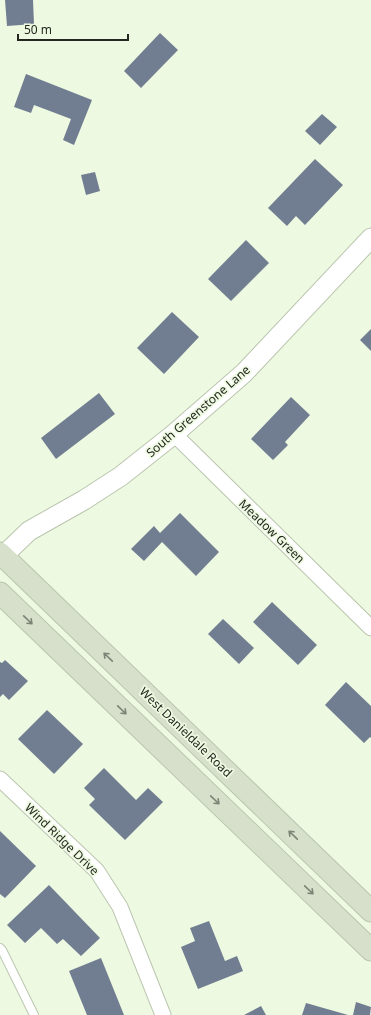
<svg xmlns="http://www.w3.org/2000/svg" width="371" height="1015" font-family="'Noto Sans',sans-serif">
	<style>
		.building { fill: #717e91 }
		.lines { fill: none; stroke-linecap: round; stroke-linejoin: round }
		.service-casing { stroke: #bbc6b0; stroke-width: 10 }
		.minor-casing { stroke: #bbc6b0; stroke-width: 17 }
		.tertiary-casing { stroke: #bbc6b0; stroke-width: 21 }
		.secondary-casing { stroke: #bbc6b0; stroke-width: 23 }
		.service { stroke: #fff; stroke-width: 8 }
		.minor { stroke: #fff; stroke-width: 15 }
		.tertiary { stroke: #fff; stroke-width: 19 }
		.secondary { stroke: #d7e0cb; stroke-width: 21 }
		.oneway { stroke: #7d8475 }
		.labels { text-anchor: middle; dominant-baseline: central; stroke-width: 3.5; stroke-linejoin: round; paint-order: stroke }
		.street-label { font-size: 12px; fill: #23271f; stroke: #eef9e1 }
	</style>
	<rect width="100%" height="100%" fill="#eef9e1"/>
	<g class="building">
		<path d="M 5,0 L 33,0 L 34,24 L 7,26 Z"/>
		<path d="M 160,33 L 178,50 L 141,88 L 124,71 Z"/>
		<path d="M 26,74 L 92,100 L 74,145 L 63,140 L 71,119 L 34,105 L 31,113 L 14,107 Z"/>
		<path d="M 322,114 L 337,127 L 320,145 L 305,131 Z"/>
		<path d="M 315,159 L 343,185 L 305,225 L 296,216 L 287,226 L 268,208 Z"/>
		<path d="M 95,172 L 100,191 L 86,195 L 81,175 Z"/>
		<path d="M 246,240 L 269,263 L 231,301 L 208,279 Z"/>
		<path d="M 172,312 L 199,337 L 164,374 L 137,348 Z"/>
		<path d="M 371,329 L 371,351 L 360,340 Z"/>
		<path d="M 99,393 L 115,414 L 56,459 L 41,438 Z"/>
		<path d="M 291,397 L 310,415 L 285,442 L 288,445 L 273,460 L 251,439 Z"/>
		<path d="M 180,513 L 219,552 L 196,576 L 162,542 L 144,561 L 131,549 L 154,526 L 160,533 Z"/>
		<path d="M 272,602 L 317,645 L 298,665 L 253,622 Z"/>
		<path d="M 223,619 L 254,648 L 239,664 L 208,634 Z"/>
		<path d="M 5,660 L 28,681 L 9,700 L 3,694 L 0,697 L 0,662 L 2,663 Z"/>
		<path d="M 346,682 L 371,706 L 371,738 L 370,737 L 364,743 L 325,705 Z"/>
		<path d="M 47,710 L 83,744 L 54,774 L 18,739 Z"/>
		<path d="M 104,768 L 136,800 L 148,788 L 163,802 L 125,840 L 89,805 L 95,799 L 84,788 Z"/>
		<path d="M 0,831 L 36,866 L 5,898 L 0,894 Z"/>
		<path d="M 49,885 L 100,938 L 81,956 L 63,939 L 57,944 L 41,928 L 25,943 L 7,925 Z"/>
		<path d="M 209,921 L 225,961 L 237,956 L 243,971 L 198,989 L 181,947 L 195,941 L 190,928 Z"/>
		<path d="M 101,958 L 124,1015 L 87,1015 L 69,971 Z"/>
		<path d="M 356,1002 L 371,1007 L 370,1015 L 353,1015 Z"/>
		<path d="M 306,1003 L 348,1015 L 302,1015 Z"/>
		<path d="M 261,1006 L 266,1015 L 244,1015 Z"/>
	</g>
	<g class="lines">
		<defs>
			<path id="service" d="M 0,948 L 2,950 L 34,1015"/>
			<g id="minor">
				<path d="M 174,434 L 371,628"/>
				<path d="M 0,779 L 97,871 L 120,907 L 163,1015"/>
			</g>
			<path id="tertiary" d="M 3,556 L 29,531 L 84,500 L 121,476 L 174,434 L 244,373 L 371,238"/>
			<g id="secondary">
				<path d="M 0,553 L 371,911"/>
				<path d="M 0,593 L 371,950"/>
			</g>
		</defs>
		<use href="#service" class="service-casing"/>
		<use href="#minor" class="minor-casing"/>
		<use href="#tertiary" class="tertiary-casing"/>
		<use href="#secondary" class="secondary-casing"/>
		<use href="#service" class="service"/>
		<use href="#minor" class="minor"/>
		<use href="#tertiary" class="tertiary"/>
		<use href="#secondary" class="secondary"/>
	</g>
	<defs><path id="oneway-shaft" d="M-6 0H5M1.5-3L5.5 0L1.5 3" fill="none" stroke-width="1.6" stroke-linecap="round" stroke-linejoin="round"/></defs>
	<g class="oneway">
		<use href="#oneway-shaft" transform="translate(28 620) rotate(44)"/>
		<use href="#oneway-shaft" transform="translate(108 657) rotate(-136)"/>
		<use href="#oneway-shaft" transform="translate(122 710) rotate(44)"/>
		<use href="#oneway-shaft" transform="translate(215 800) rotate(44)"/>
		<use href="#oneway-shaft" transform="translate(293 835) rotate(-136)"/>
		<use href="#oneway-shaft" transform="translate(309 890) rotate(44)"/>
	</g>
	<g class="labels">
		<g class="street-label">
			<text transform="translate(198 411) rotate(-41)">South Greenstone Lane</text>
			<text transform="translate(272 531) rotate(44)">Meadow Green</text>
			<text transform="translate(186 732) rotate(44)">West Danieldale Road</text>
			<text transform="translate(62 839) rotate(44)">Wind Ridge Drive</text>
		</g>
	</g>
	<path d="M18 34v6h110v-6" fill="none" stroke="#23271f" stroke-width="2"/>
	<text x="24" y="34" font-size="12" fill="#23271f" stroke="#eef9e1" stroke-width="3" paint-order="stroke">50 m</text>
</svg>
